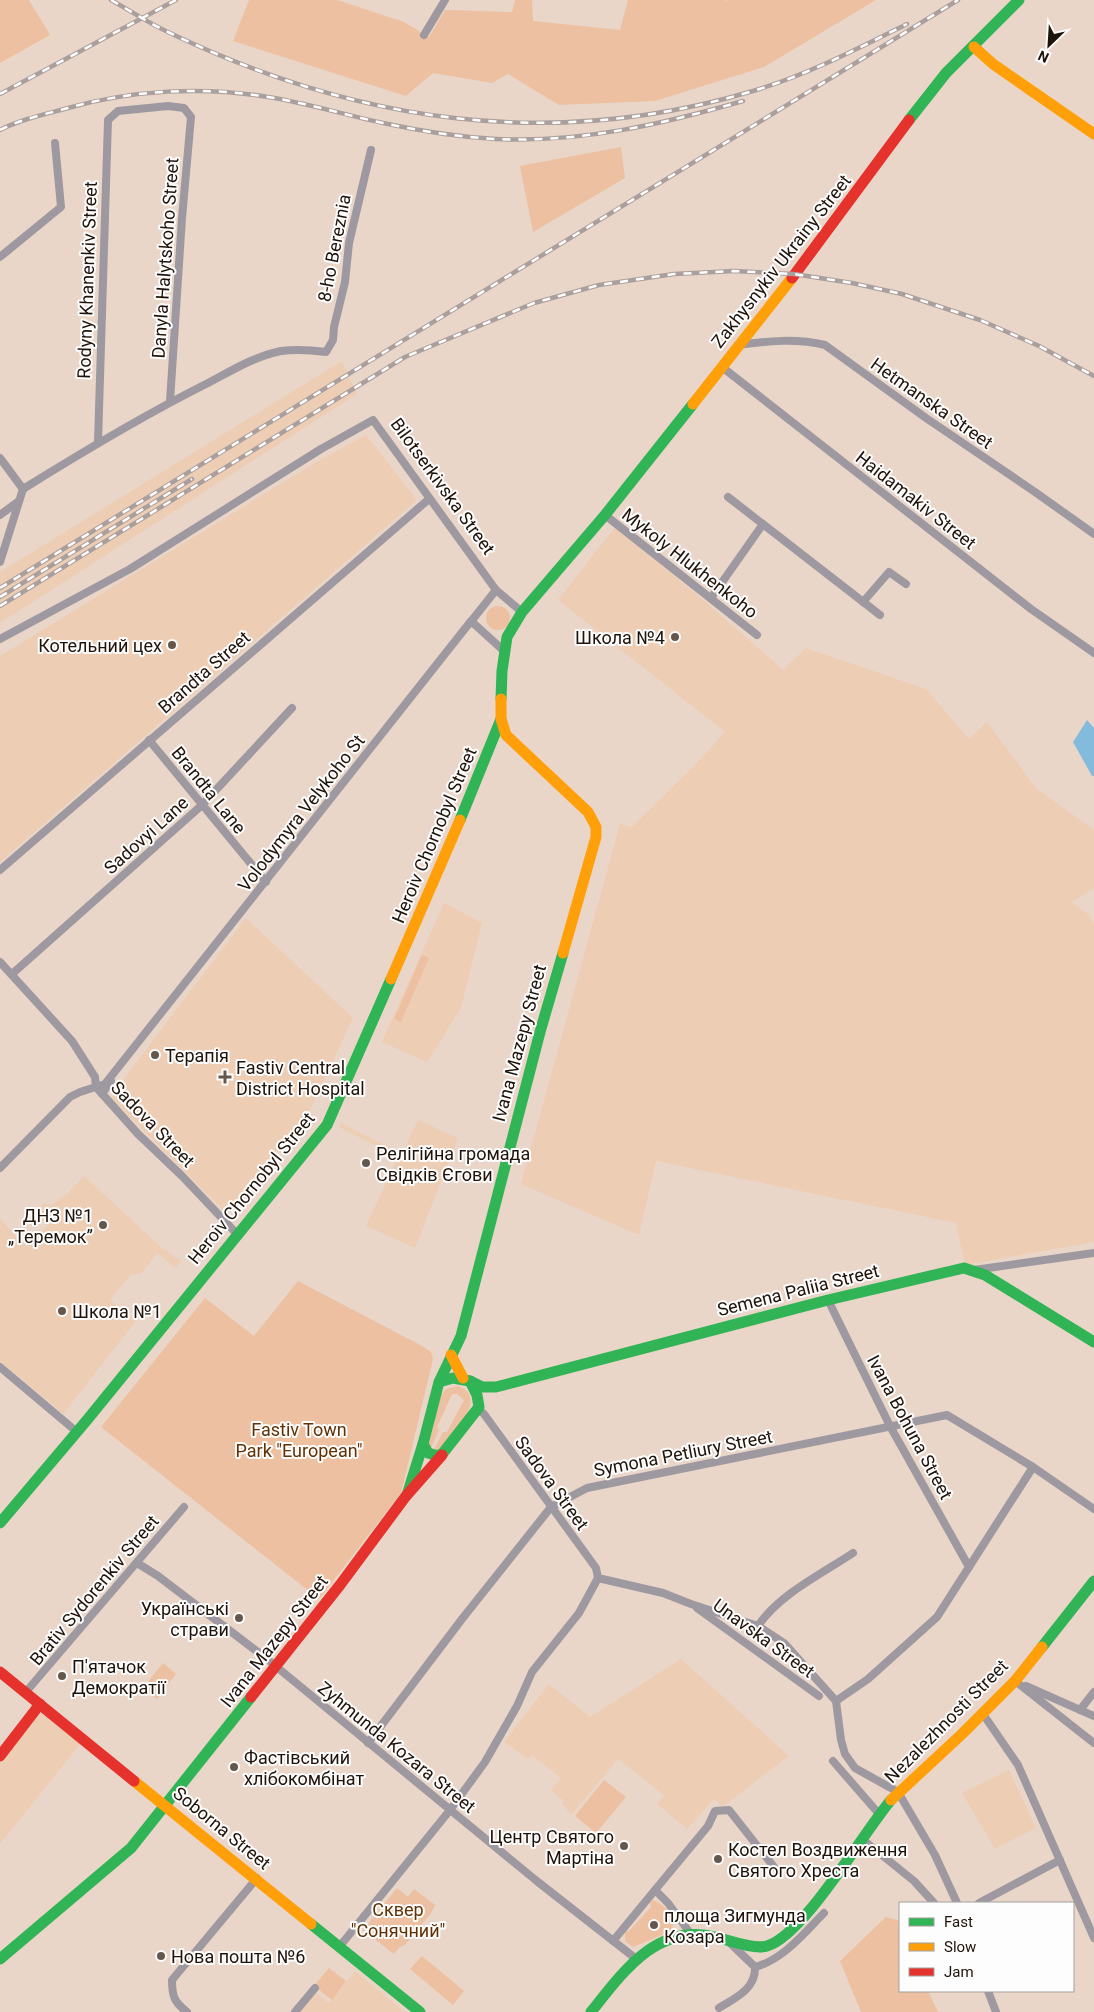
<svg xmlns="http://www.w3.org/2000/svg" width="1094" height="2012" font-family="Roboto,sans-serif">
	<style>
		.built { fill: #eecdb5 }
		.green { fill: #ecc0a0 }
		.water { fill: #83bbdc }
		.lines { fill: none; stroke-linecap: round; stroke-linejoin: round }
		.street { stroke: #9e99a1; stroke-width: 8 }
		.fast { stroke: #30b455; stroke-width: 11 }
		.slow { stroke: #ff9f0a; stroke-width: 11 }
		.jam { stroke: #e5322d; stroke-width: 11 }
		.rail-casing { stroke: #aa9f9d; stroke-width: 4.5 }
		.rail { stroke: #fdfdfd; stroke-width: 2.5; stroke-dasharray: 8; stroke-linecap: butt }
		.poi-dot { fill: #66574c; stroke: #fdfdfd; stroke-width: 2 }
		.labels { text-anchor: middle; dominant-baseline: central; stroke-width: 4; stroke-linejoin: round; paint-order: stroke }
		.street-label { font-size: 18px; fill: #1f1209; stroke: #fdfdfd }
		.poi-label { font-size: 18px; fill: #1f1209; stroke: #fdfdfd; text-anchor: start }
		.park-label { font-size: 18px; fill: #613104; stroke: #fdfdfd }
	</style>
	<rect width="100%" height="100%" fill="#ead6c8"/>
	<g class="built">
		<path d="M 342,361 L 357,394 L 0,623 L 0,572 Z"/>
		<path d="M 366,435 L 417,500 L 0,862 L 0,656 L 313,464 Z"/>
		<path d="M 615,527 L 707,603 L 783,670 L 806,648 L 926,689 L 969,739 L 987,722 L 1036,788 L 1094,830 L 1094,888 L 1072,902 L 1088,914 L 1094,924 L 1094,1242 L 965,1265 L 956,1223 L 656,1161 L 639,1235 L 521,1184 L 620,824 L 632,827 L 693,767 L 725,732 L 558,600 Z"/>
		<path d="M 444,903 L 482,923 L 461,1008 L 427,1062 L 382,1042 Z"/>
		<path d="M 246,918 L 353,1018 L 307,1116 L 227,1214 L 110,1097 Z"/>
		<path d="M 418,1120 L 458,1138 L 415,1248 L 366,1226 L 398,1157 L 339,1127 L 341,1123 L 402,1154 Z"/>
		<path d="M 84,1176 L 161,1247 L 181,1261 L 176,1268 L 157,1253 L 141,1274 L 131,1274 L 110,1300 L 136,1321 L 63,1414 L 0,1361 L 0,1219 L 27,1247 L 48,1225 L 35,1214 L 44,1203 L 51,1205 L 67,1194 Z"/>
		<path d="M 681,1659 L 789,1756 L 722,1807 L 715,1799 L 712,1801 L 687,1829 L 657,1804 L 664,1795 L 618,1759 L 571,1815 L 562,1803 L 564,1801 L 551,1791 L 561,1778 L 532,1755 L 529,1759 L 504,1742 L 549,1684 L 590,1717 Z"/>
		<path d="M 34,1715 L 43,1715 L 81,1743 L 0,1844 L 0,1760 Z"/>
		<path d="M 1009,1770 L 1036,1828 L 995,1849 L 962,1793 Z"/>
		<path d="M 355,1971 L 405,2012 L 298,2012 L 314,1992 L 329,2003 Z"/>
	</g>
	<g class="green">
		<path d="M 0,0 L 29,0 L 50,35 L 0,63 Z"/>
		<path d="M 249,0 L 337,0 L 404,22 L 429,37 L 445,10 L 512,12 L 515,0 L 532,0 L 533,21 L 620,30 L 628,0 L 727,0 L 725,2 L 729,0 L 876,0 L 764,67 L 655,101 L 559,105 L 508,74 L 492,83 L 433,73 L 406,96 L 233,41 Z"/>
		<path d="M 621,147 L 625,178 L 533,232 L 520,166 Z"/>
		<circle cx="498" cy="618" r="12"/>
		<path d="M 422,955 L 429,958 L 401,1022 L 394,1019 Z"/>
		<path d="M 298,1281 L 424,1347 L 431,1352 L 433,1359 L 401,1493 L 319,1599 L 101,1427 L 205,1298 L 254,1336 Z"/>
		<path d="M 458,1386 C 491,1398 450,1436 439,1450 L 433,1452 L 443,1432 L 447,1432 L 464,1400 L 457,1394 L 452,1394 L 437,1427 L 439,1430 L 430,1450 L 428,1448 L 441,1395 L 446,1389 Z"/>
		<path d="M 163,1663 L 176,1674 L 157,1699 L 143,1688 Z"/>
		<path d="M 604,1780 L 626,1797 L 596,1833 L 575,1816 Z"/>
		<path d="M 397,1888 L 408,1897 L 414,1889 L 435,1905 L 431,1913 L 405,1945 L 400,1947 L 394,1954 L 363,1930 Z"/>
		<path d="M 652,1900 C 665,1903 676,1919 672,1931 L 633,1947 L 625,1941 L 625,1931 L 629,1931 L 651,1907 L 650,1903 Z"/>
		<path d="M 886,1917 L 900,1921 L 900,1991 L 928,1991 L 938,2012 L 861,2012 L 840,1961 Z"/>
		<path d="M 422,1956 L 464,1991 L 453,2005 L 410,1969 Z"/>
		<path d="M 329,1968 L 346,1981 L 332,2000 L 314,1986 Z"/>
	</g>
	<path class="water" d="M 1087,720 L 1094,728 L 1094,776 L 1092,776 L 1073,742 Z"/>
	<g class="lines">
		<g class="street">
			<path d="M 424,35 L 445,0"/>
			<path d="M 0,257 L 61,207 L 55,143"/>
			<path d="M 738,345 C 767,341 796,338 825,345 L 926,418 L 1035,492 L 1094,534"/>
			<path d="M 722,367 L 1031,609 L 1094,653"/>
			<path d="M 98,442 L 108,120 L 118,111 L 168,106 L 184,108 L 191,117 L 182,218 L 170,401"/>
			<path d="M 0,458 L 23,489 L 0,562"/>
			<path d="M 23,489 C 84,451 144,415 208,383 C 231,371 255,356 281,351 C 296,349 311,350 326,352 L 333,340 L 334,327 L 345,282 L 349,243 L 371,150"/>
			<path d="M 728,497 L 880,615"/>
			<path d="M 0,515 L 19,501"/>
			<path d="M 605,515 L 757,635"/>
			<path d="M 711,598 L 763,524"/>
			<path d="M 863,602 L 889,572 L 906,584"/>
			<path d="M 469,624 L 496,590"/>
			<path d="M 0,639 L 130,569 L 321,449 L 373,420 L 496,590 L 522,612"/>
			<path d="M 149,740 L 266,882"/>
			<path d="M 0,870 L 429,499"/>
			<path d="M 0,962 L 72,1041 L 95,1077 L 96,1087 L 138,1134 L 182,1176 L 237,1234"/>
			<path d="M 12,974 L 202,805 L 292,708"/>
			<path d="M 102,1094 L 111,1081"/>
			<path d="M 0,1168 L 70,1097 L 80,1092 L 105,1084 L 471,621 L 504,651"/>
			<path d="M 974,1270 L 1094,1253"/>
			<path d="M 828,1300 L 890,1426 L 969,1567"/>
			<path d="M 0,1367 L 77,1432"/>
			<path d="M 478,1409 L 484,1414 L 596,1568 L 598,1578"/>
			<path d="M 137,1563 L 158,1576 L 267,1659 L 538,1882 L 635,1958"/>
			<path d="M 598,1578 L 663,1593 L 691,1604 L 758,1626 L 784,1643 L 836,1701 L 841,1740 L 845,1754 L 855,1768 L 898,1792 L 935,1855 L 957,1903"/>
			<path d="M 697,1608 L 819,1696"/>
			<path d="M 758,1626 C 778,1595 823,1573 853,1553"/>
			<path d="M 1015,1681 L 1094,1743"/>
			<path d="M 1026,1686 L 1094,1716"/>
			<path d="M 25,1693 L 184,1507"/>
			<path d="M 836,1701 L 868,1679 L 937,1617 L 1033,1467"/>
			<path d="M 1080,1710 L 1094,1692"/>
			<path d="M 983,1714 L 1018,1765 L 1094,1938"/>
			<path d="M 368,1743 L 462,1619 L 551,1507 L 587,1488 L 947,1415 L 1033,1467 L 1094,1509"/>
			<path d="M 833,1761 L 879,1814"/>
			<path d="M 862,1839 L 914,1881 L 934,1903"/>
			<path d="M 655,1890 L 708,1826 L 715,1811 L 729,1810 L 774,1867"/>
			<path d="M 979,1903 L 1060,1860"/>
			<path d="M 613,1941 L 655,1890 L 668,1903 L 690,1933"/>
			<path d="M 729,1942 L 755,1967"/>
			<path d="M 340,1946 L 450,1810 L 485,1762 L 517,1706 L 532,1672 L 579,1613 L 598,1578"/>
			<path d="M 988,1991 L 996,2012"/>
			<path d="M 719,2008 C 735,1998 756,1989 755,1967 C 783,1960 805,1932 824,1913"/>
			<path d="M 187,2012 C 174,2002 172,1996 172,1980 L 257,1878"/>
			<path d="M 295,2012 L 315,1988"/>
		</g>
		<g class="fast">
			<path d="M 909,120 L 946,73 L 1019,0"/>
			<path d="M 501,699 L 502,671 L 507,637 L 522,612 L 605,515 L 693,404"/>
			<path d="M 460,820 L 501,719"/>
			<path d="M 470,1381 L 482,1387 L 496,1387 L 828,1300 L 964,1268 L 985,1275 L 1094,1342"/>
			<path d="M 439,1382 L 453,1378 L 470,1381 L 477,1395 L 479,1407 L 443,1453 L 438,1456 L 428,1453 L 423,1444 L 439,1382 L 461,1336 L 540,1032 L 563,953"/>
			<path d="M 408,1492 L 423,1444"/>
			<path d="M 0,1523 L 87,1420 L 327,1125 L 391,979"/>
			<path d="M 1042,1647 L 1094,1581"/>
			<path d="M 311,1924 L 420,2012"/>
			<path d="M 0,1959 L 131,1848 L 251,1697"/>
			<path d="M 591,2012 C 623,1972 657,1923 715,1937 C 728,1940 754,1950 767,1946 C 804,1935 863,1833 891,1800"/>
		</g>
		<g class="slow">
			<path d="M 974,47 L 993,64 L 1094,134"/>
			<path d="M 693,404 L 792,278"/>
			<path d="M 501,699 L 501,719 L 506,735 L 588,812 L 596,827 L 596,837 L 563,953"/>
			<path d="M 391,979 L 460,820"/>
			<path d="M 451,1355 L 463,1378"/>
			<path d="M 134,1781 L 311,1924"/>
			<path d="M 891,1800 L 962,1734 L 1015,1681 L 1042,1647"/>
		</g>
		<g class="jam">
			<path d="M 792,278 L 909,120"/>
			<path d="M 0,1672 L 134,1781"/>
			<path d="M 251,1697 L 340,1585 L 406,1496 L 442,1455"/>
			<path d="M 0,1756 L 40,1704"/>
		</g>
		<defs>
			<g id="rail">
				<path d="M 111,0 C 131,11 150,24 170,33 C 358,123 551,151 753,91 C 807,75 857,49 907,24"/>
				<path d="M 0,94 L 176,0"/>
				<path d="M 0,130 C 21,119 46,114 68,108 C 132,90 203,86 268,97 C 307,103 345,115 383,123 C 420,131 458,137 496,139 C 581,143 663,124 743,101"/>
				<path d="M 0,588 L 958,0"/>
				<path d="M 0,597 L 192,479"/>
				<path d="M 0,606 L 405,357 L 534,303 L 599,285 L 674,274 L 734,271 L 794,274 L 852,283 L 902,294 L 980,320 L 1039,346 L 1094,376"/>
			</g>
		</defs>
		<use href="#rail" class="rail-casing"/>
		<use href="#rail" class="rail"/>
	</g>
	<g class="poi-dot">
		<circle cx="675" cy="637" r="5"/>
		<circle cx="172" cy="645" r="5"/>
		<circle cx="155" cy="1055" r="5"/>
		<path d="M222.5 1069.5h5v5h5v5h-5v5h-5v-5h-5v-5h5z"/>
		<circle cx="366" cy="1163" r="5"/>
		<circle cx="103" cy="1225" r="5"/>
		<circle cx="62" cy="1311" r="5"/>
		<circle cx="239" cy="1618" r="5"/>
		<circle cx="62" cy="1676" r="5"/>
		<circle cx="234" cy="1767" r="5"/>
		<circle cx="624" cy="1846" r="5"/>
		<circle cx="718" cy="1859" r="5"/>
		<circle cx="654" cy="1925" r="5"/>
		<circle cx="161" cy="1956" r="5"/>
	</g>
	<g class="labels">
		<g class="street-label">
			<text transform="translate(334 248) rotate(-79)">8-ho Bereznia</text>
			<text transform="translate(165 258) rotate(-86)">Danyla Halytskoho Street</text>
			<text transform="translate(781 261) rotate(-52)">Zakhysnykiv Ukrainy Street</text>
			<text transform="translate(87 280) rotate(-88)">Rodyny Khanenkiv Street</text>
			<text transform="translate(932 403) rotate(35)">Hetmanska Street</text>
			<text transform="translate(443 486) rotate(54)">Bilotserkivska Street</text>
			<text transform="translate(916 500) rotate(38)">Haidamakiv Street</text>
			<text transform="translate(690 563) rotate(38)">Mykoly Hlukhenkoho</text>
			<text transform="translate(204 672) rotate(-41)">Brandta Street</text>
			<text transform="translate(209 790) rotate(51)">Brandta Lane</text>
			<text transform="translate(301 813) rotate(-52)">Volodymyra Velykoho St</text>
			<text transform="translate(146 835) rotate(-42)">Sadovyi Lane</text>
			<text transform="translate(434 835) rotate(-67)">Heroiv Chornobyl Street</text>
			<text transform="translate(519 1043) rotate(-75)">Ivana Mazepy Street</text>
			<text transform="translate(153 1124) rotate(46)">Sadova Street</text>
			<text transform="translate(251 1188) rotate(-51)">Heroiv Chornobyl Street</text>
			<text transform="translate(798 1290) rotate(-14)">Semena Paliia Street</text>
			<text transform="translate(910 1427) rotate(62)">Ivana Bohuna Street</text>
			<text transform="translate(683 1453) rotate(-11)">Symona Petliury Street</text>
			<text transform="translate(552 1483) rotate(54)">Sadova Street</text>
			<text transform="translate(94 1590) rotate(-50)">Brativ Sydorenkiv Street</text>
			<text transform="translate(764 1638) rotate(36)">Unavska Street</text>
			<text transform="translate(274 1641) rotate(-52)">Ivana Mazepy Street</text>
			<text transform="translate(946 1721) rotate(-45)">Nezalezhnosti Street</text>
			<text transform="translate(397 1747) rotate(39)">Zyhmunda Kozara Street</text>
			<text transform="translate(222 1828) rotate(39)">Soborna Street</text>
		</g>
		<g class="poi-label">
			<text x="665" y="637" text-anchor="end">Школа №4</text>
			<text x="162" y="645" text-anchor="end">Котельний цех</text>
			<text x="165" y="1055">Терапія</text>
			<text x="236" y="1067">Fastiv Central<tspan x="236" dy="21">District Hospital</tspan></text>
			<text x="376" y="1153">Релігійна громада<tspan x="376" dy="21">Свідків Єгови</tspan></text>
			<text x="93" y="1215" text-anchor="end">ДНЗ №1<tspan x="93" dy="21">„Теремок”</tspan></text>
			<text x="72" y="1311">Школа №1</text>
			<text x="229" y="1608" text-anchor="end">Українські<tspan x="229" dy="21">страви</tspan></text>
			<text x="72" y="1666">П'ятачок<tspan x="72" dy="21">Демократії</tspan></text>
			<text x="244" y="1757">Фастівський<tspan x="244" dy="21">хлібокомбінат</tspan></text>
			<text x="614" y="1836" text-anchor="end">Центр Святого<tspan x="614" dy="21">Мартіна</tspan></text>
			<text x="728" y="1849">Костел Воздвиження<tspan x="728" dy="21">Святого Хреста</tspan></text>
			<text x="664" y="1915">площа Зигмунда<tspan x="664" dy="21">Козара</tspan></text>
			<text x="171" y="1956">Нова пошта №6</text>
		</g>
		<g class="park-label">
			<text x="299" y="1429">Fastiv Town<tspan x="299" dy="21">Park "European"</tspan></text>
			<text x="398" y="1909">Сквер<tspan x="398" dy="21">"Сонячний"</tspan></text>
		</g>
	</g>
	<rect x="899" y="1902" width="175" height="90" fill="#fdfdfd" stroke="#a49f9b"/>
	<rect x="909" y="1918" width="25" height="8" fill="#30b455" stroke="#a49f9b"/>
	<text x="944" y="1927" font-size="15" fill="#1f1209">Fast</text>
	<rect x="909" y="1943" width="25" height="8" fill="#ff9f0a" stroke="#a49f9b"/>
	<text x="944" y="1952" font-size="15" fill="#1f1209">Slow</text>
	<rect x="909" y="1968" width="25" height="8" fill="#e5322d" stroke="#a49f9b"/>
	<text x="944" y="1977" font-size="15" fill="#1f1209">Jam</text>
	<g transform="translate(1049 45) rotate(205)" stroke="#fdfdfd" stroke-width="4" paint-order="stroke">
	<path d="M0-4L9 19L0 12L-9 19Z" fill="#1f1209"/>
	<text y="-8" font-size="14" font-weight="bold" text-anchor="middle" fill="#1f1209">N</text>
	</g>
</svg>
